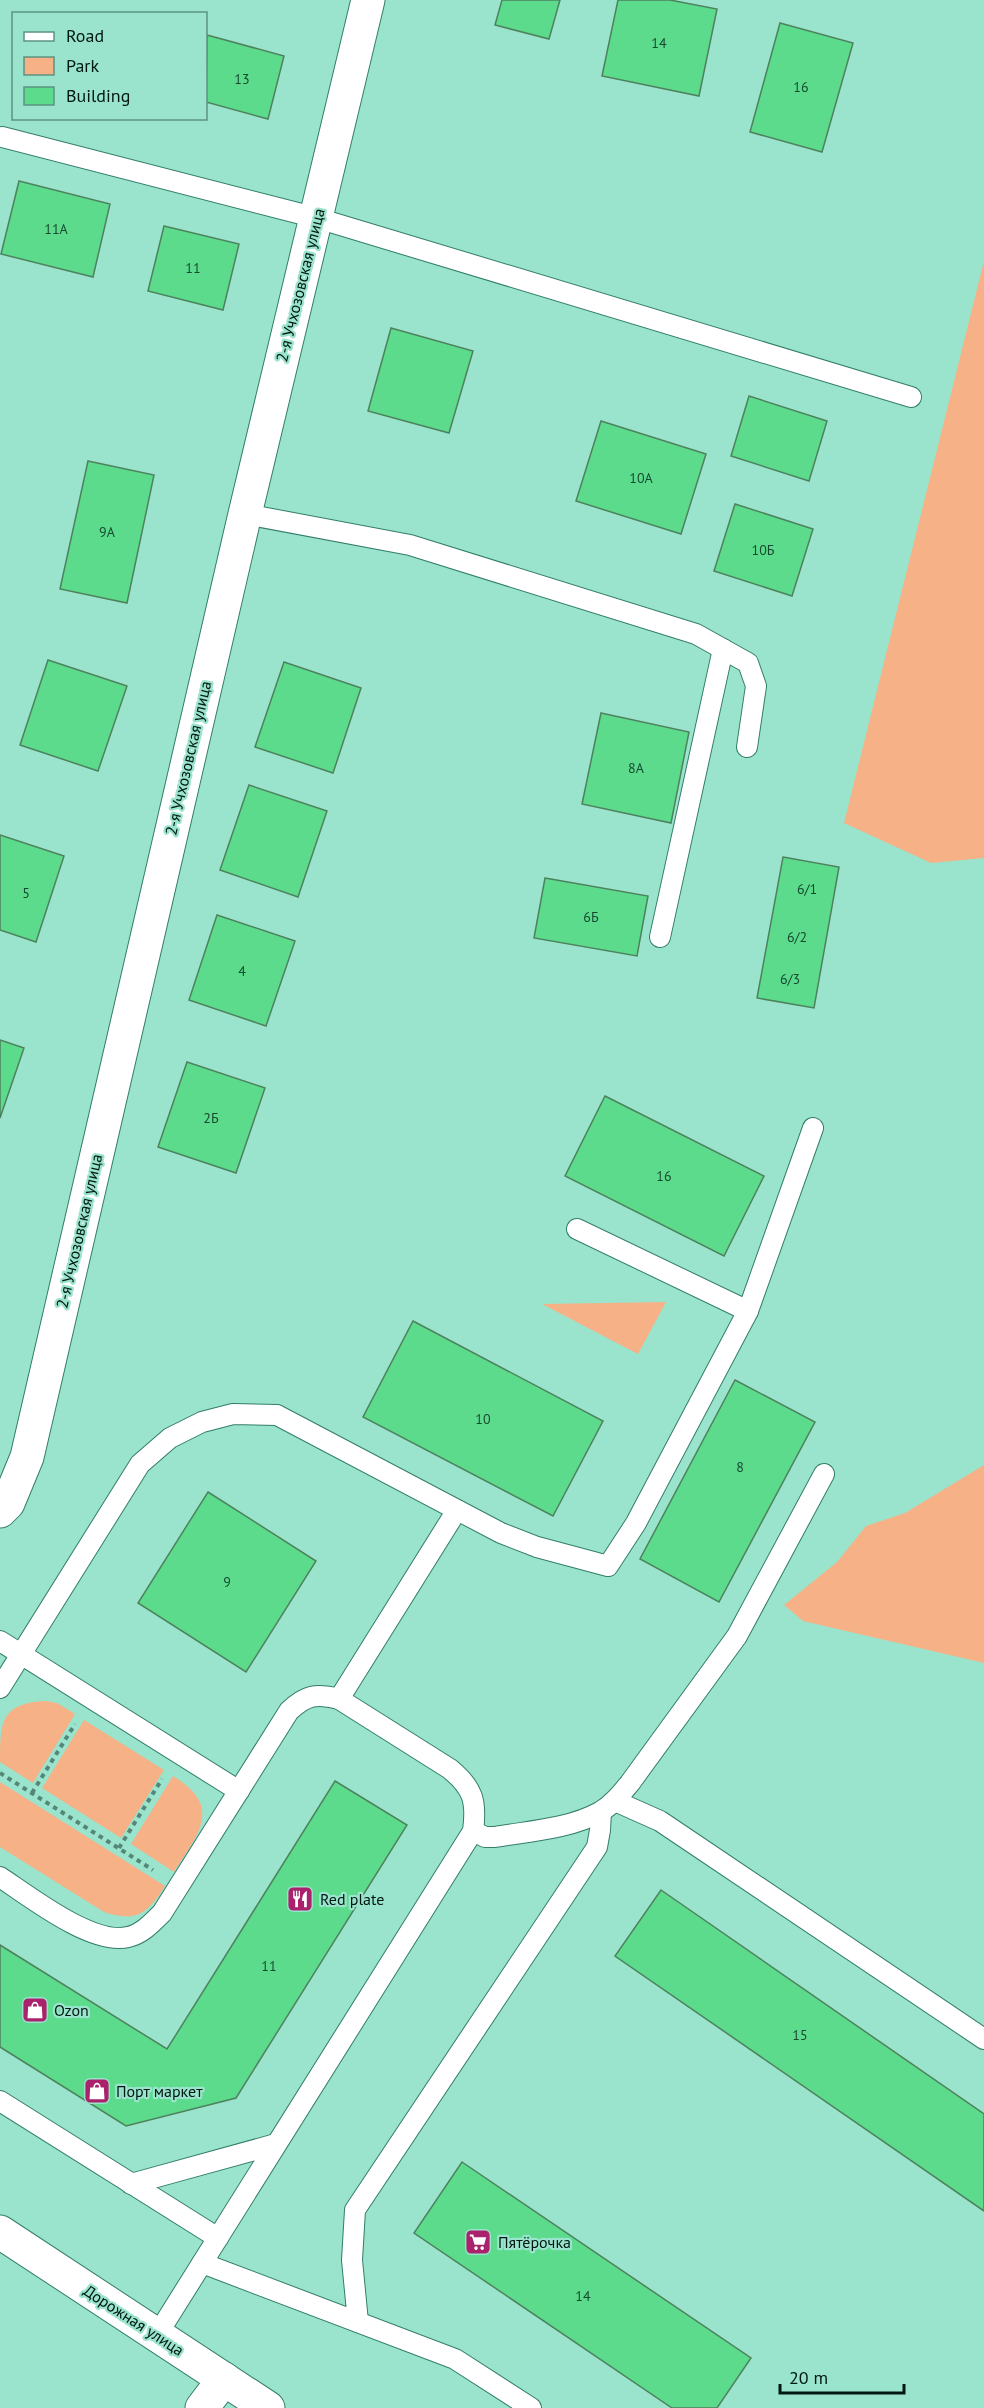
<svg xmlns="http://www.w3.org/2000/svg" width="984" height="2408" font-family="'PT Sans',sans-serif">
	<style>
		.green { fill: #f6b186 }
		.building { fill: #5bdb8b; stroke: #4e825e; stroke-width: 1.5 }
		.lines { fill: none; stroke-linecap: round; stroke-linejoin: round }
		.lane-casing { stroke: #337d6a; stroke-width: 22 }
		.street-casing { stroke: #337d6a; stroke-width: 35 }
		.secondary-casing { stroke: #337d6a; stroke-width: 35 }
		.path { stroke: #548777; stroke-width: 4; stroke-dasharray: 4.5 4.5; stroke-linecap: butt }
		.lane { stroke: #fff; stroke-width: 20 }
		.street { stroke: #fff; stroke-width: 33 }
		.secondary { stroke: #fff; stroke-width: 33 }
		.labels { text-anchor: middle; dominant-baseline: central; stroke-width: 4.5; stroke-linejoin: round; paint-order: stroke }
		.number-label { font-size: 14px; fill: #174930 }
		.street-label { font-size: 16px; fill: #001811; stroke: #9ae4cd }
		.poi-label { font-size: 16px; fill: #001811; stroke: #9ae4cd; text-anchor: start }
	</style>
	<rect width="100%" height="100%" fill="#9ae4cd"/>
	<g class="green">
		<path d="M 984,261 L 984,858 L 931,863 L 844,823 Z"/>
		<path d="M 666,1302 L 638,1354 L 542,1304 Z"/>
		<path d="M 984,1465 L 984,1663 L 803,1621 L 784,1605 L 837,1562 L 866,1526 L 905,1513 Z"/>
		<path d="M 46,1701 L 57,1703 L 75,1714 L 33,1783 L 0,1762 C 0,1723 0,1703 46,1701 Z"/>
		<path d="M 84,1720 L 164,1770 L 121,1838 L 42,1788 Z"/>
		<path d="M 173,1776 C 224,1807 198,1834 174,1872 L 131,1844 Z"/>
		<path d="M 0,1782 L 165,1886 C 148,1913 137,1923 104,1912 L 0,1847 Z"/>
	</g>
	<g class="building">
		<path d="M 502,0 L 560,0 L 549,39 L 495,25 Z"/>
		<path d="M 618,0 L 670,0 L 717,9 L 699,96 L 602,76 Z"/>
		<path d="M 780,23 L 853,43 L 822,152 L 750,132 Z"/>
		<path d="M 207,35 L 284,56 L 268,119 L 206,102 Z"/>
		<path d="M 19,181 L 110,204 L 93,277 L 1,254 Z"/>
		<path d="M 164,226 L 239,244 L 223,310 L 148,291 Z"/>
		<path d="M 391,328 L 473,351 L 449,433 L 368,411 Z"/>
		<path d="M 749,396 L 827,421 L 809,481 L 731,456 Z"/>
		<path d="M 601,421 L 706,454 L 681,534 L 576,501 Z"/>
		<path d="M 88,461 L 154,475 L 127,603 L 60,589 Z"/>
		<path d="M 735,504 L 813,529 L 792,596 L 714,571 Z"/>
		<path d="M 48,660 L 127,686 L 98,771 L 20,745 Z"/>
		<path d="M 284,662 L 361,688 L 333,773 L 255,747 Z"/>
		<path d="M 601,713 L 689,732 L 671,823 L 582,804 Z"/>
		<path d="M 249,785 L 327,811 L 298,897 L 220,870 Z"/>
		<path d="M 0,835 L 64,856 L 36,942 L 0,930 Z"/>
		<path d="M 783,857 L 839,867 L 814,1008 L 757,998 Z"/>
		<path d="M 545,878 L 648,896 L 637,956 L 534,938 Z"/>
		<path d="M 217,915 L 295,941 L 266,1026 L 189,1000 Z"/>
		<path d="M 0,1040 L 24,1048 L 0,1118 Z"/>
		<path d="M 187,1062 L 265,1088 L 236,1173 L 158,1147 Z"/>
		<path d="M 605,1096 L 764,1176 L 724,1256 L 565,1176 Z"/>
		<path d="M 413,1321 L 603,1421 L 553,1516 L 363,1417 Z"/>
		<path d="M 735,1380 L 815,1422 L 719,1602 L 640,1559 Z"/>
		<path d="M 208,1492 L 316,1561 L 246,1672 L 138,1603 Z"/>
		<path d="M 335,1781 L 407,1825 L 236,2098 L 126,2126 L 0,2047 L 0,1945 L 167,2049 Z"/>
		<path d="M 661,1890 L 984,2114 L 984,2211 L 615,1956 Z"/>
		<path d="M 462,2162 L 751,2358 L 717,2408 L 672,2408 L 414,2233 Z"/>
	</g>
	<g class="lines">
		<defs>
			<g id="lane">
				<path d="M 2,137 L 317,218 L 911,397"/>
				<path d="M 245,514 L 410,545 L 696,634 L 748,663 L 756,686 L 747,747"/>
				<path d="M 660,937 L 723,649"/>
				<path d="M 577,1229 L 748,1311"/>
				<path d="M 0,1641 L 239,1791"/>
				<path d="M 0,1688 L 140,1464 L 170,1438 L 202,1422 L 233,1414 L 277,1415 L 501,1533 L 537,1547 L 608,1566 L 636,1523 L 748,1311 L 813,1128"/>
				<path d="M 339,1699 L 457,1510"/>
				<path d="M 615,1801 L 660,1821 L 984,2039"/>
				<path d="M 473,1831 L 485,1837 L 495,1837 C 529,1831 569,1829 600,1812 C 612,1805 621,1794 630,1783 L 737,1636 L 824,1474"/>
				<path d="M 0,1877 C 30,1897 93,1946 128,1937 C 142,1934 152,1923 162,1913 L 289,1711 C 306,1695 316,1693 339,1699 L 450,1769 C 473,1788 477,1801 473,1831 L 157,2335"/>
				<path d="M 0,2101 L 218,2238"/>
				<path d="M 131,2184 L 276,2144"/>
				<path d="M 202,2263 L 455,2359 L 531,2408"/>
				<path d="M 358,2322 L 352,2260 L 355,2210 L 597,1847 L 600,1830 L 601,1812"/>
			</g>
			<g id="street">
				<path d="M 0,1511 L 8,1503 L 27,1457 L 245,514 L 368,0"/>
				<path d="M 202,2408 L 224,2379"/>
			</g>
			<path id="secondary" d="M 0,2232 L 268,2408"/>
		</defs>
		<use href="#lane" class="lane-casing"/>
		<use href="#street" class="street-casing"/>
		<use href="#secondary" class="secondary-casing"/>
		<g class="path">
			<path d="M 0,1773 L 153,1870"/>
			<path d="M 32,1793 L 75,1724"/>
			<path d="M 119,1848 L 162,1779"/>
		</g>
		<use href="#lane" class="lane"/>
		<use href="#street" class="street"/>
		<use href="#secondary" class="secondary"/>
	</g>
	<defs>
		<symbol id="restaurant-square" viewBox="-11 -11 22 22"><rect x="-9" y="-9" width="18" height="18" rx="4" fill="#a9226b" stroke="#9ae4cd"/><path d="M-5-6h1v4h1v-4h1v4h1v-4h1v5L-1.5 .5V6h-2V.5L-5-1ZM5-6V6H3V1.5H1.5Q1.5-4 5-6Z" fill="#fff"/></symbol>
		<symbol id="shop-square" viewBox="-11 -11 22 22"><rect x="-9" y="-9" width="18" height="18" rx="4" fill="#a9226b" stroke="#9ae4cd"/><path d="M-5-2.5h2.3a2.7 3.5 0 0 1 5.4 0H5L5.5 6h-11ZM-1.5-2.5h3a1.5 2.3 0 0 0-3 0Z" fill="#fff"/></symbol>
		<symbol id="supermarket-square" viewBox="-11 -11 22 22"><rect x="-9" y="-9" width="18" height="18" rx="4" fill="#a9226b" stroke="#9ae4cd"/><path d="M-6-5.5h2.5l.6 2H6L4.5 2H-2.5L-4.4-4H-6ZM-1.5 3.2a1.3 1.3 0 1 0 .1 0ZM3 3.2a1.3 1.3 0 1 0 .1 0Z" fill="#fff"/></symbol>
	</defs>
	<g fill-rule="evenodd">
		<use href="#restaurant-square" x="285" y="1884" width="30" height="30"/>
		<use href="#shop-square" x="20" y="1995" width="30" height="30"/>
		<use href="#shop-square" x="82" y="2076" width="30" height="30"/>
		<use href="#supermarket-square" x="463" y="2227" width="30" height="30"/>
	</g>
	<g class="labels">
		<g class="number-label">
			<text x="659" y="43">14</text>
			<text x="242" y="79">13</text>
			<text x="801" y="87">16</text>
			<text x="56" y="229">11А</text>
			<text x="193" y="268">11</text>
			<text x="641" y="478">10А</text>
			<text x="107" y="532">9А</text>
			<text x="763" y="550">10Б</text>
			<text x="636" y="768">8А</text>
			<text x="807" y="889">6/1</text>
			<text x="26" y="893">5</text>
			<text x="591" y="917">6Б</text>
			<text x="797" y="937">6/2</text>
			<text x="242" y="971">4</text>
			<text x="790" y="979">6/3</text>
			<text x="211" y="1118">2Б</text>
			<text x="664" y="1176">16</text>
			<text x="483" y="1419">10</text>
			<text x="740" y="1467">8</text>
			<text x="227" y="1582">9</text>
			<text x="269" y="1966">11</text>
			<text x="800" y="2035">15</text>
			<text x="583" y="2296">14</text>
		</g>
		<g class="street-label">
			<text transform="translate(300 285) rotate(-76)">2-я Учхозовская улица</text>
			<text transform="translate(188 758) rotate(-77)">2-я Учхозовская улица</text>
			<text transform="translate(79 1231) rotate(-77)">2-я Учхозовская улица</text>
			<text transform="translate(134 2320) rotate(33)">Дорожная улица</text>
		</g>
		<g class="poi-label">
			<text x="320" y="1899">Red plate</text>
			<text x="54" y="2010">Ozon</text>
			<text x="116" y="2091">Порт маркет</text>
			<text x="498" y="2242">Пятёрочка</text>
		</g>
	</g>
	<rect x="12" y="12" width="195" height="108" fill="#9ae4cd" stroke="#5c9282" stroke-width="1.5"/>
	<rect x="24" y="32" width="30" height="9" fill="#ffffff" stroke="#5c9282" stroke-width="1.5"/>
	<text x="66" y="42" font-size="18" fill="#001811">Road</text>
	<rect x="24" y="57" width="30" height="18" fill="#f6b186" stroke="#5c9282" stroke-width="1.5"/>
	<text x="66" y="72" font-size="18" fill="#001811">Park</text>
	<rect x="24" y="87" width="30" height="18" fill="#5bdb8b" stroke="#5c9282" stroke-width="1.5"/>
	<text x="66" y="102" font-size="18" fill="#001811">Building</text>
	<path d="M780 2384v9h124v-9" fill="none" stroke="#001811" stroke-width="3"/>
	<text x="789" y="2384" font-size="18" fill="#001811" stroke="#9ae4cd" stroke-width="4.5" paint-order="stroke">20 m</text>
</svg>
